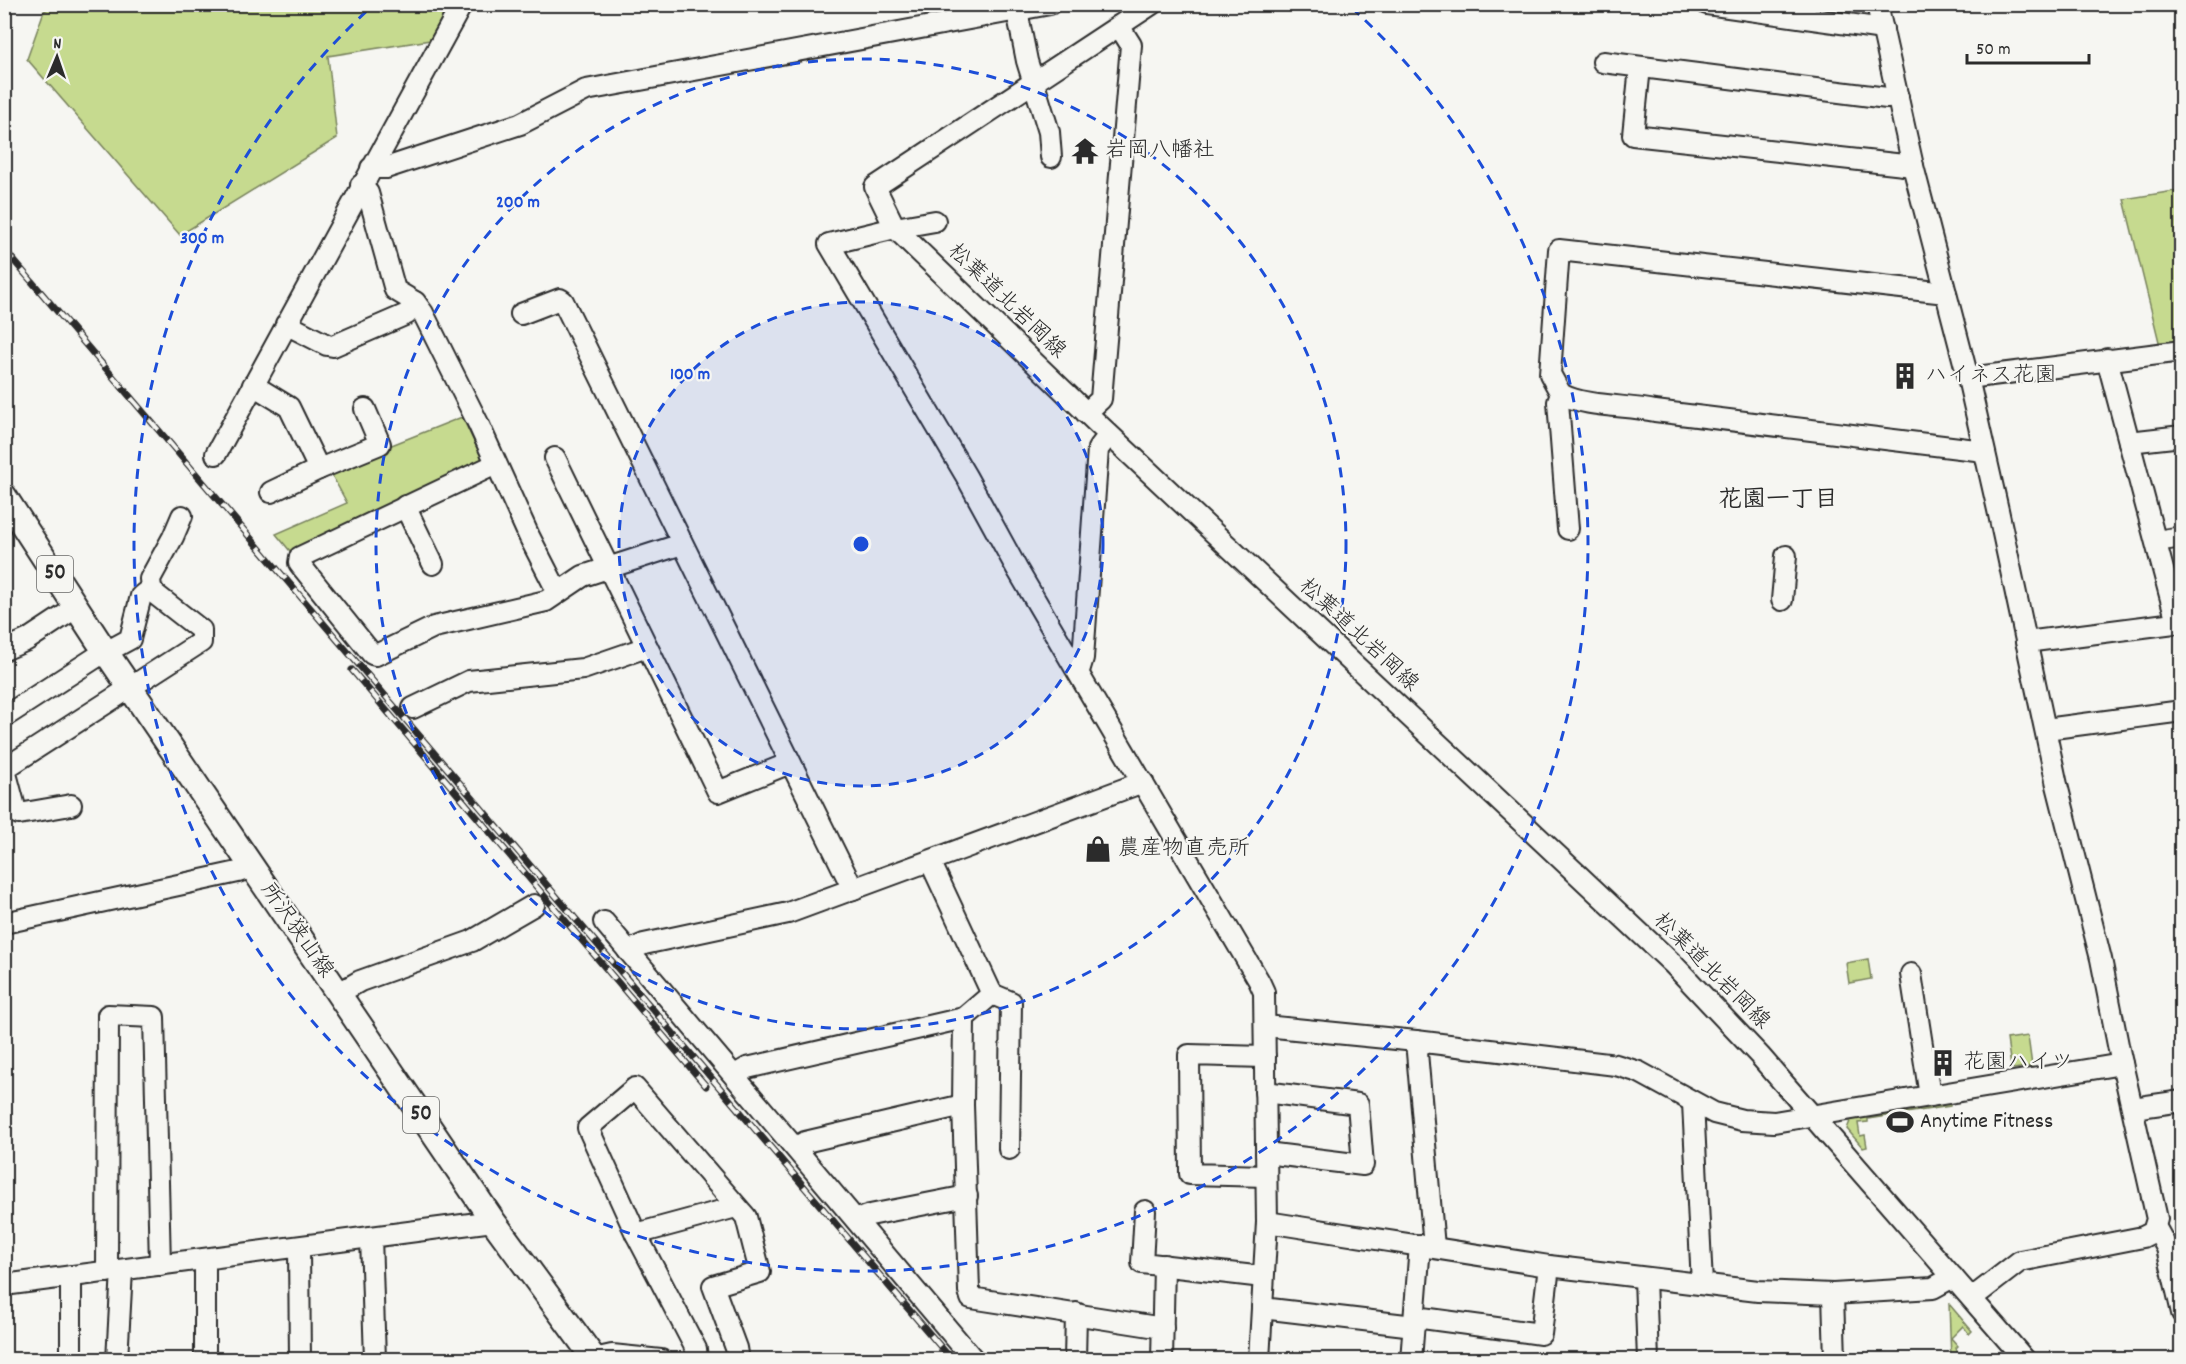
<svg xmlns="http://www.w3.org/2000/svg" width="2186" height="1364" font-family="Dekko,'Klee One',sans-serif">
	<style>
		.green { fill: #c6da8f; stroke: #78825d; stroke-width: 1.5 }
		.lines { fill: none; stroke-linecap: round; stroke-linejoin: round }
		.minor-casing { stroke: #2b2b2b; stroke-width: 24 }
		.major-casing { stroke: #2b2b2b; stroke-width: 28 }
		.minor { stroke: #f6f6f2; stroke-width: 20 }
		.major { stroke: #f6f6f2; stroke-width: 24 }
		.rail-casing { stroke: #2b2b2b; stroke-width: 7 }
		.rail { stroke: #f6f6f2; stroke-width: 4.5; stroke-dasharray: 14; stroke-linecap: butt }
		.ring { fill: none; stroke: #1d4ed8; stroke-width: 3; stroke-dasharray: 10 8 }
		.labels { text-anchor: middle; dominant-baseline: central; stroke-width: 4.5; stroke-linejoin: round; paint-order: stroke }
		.shield { fill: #f6f6f2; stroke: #686867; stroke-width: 1.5 }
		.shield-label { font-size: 21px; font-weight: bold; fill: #2b2b2b }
		.poi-label { font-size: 22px; fill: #2b2b2b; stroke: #f6f6f2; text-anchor: start }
		.street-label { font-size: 22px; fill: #2b2b2b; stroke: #f6f6f2 }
		.neighbourhood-label { font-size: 24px; font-weight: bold; fill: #2b2b2b; stroke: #f6f6f2 }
		.centre { fill: #1d4ed8; stroke: #f6f6f2; stroke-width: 3 }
		.ring-label { font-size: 18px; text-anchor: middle; font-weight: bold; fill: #1d4ed8; stroke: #f6f6f2; stroke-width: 4.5; stroke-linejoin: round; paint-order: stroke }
	</style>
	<rect width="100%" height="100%" fill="#f6f6f2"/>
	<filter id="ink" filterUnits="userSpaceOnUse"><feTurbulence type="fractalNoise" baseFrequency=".0167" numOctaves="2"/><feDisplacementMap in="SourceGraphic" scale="12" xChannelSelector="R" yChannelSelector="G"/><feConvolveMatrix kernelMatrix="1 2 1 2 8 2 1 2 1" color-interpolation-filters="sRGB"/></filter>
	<g filter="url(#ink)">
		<g class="green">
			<path d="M 54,5 L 54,4 L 449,5 L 430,40 L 328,56 L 337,138 L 180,235 L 27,59 L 44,11 Z"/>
			<path d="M 2181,190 L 2181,343 L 2160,346 L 2124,199 Z"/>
			<path d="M 462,417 L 485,464 L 290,551 L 276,534 L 347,503 L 329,470 Z"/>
			<path d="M 1868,959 L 1871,979 L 1849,983 L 1846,963 Z"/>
			<path d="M 2028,1036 L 2032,1066 L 2014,1069 L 2011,1067 L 2007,1039 Z"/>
			<path d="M 1980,1095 L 1980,1098 L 1950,1103 L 1950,1106 L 1868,1119 L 1868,1122 L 1858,1123 L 1860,1136 L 1865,1135 L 1867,1147 L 1863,1148 L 1847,1129 L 1852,1116 Z"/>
			<path d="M 1949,1304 L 1972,1331 L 1969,1334 L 1963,1326 L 1951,1338 L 1958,1346 L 1956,1348 L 1959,1359 L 1951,1359 Z"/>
		</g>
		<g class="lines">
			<defs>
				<g id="minor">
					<path d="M 1152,4 L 875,187 L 895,228 L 1098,424 L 1673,964 L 1760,1056 L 2025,1360"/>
					<path d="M 1707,4 L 1883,29"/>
					<path d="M 1877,4 L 1913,166 L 1968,378 L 1998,510 L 2057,785 L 2101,959 L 2119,1050 L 2157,1219 L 2153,1232 L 2143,1237 L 2020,1261 L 1972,1298"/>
					<path d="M 1017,11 L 1027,61 L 1049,132 L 1051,157"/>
					<path d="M 1603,62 L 1887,98 L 1898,97"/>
					<path d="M 1640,67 L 1633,135 L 1913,166"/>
					<path d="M 371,168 L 386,168 L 520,124 L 586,90 L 1050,4"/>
					<path d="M 361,185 L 368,193 L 395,290 L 415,302 L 423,313 L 478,423 L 529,536 L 553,583 L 561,590"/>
					<path d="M 935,221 L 895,228 L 829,244 L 966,476 L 1017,569 L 1259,981 L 1264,992 L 1267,1222 L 1259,1360"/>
					<path d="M 521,314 L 560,299 L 563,301 L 853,889"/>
					<path d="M 286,324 L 327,345 L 333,346 L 407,314 L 415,302"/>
					<path d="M 2107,359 L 2177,622"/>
					<path d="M 1968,378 L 2182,351"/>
					<path d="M 253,385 L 289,407 L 319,469"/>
					<path d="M 1561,394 C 1585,407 1627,405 1655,411 L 1984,451"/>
					<path d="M 1086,413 L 1101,399 L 1131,45 L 1119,26"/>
					<path d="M 2129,442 L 2182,436"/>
					<path d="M 216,454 L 462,4"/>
					<path d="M 555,458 L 718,792 L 790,763"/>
					<path d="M 496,464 L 300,557 L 299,563 L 302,567 L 372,654 L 376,655 L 434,627 L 546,601 L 583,576 L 682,544"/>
					<path d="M 271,492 L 319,469 L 380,444 L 365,409"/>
					<path d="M 405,506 L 433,564"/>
					<path d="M 1568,529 L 1558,402 L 1561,394 L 1550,374 L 1559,250 L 1946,293"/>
					<path d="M 2156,541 L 2182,537"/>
					<path d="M 1782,600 L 1786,556"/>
					<path d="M 2026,642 L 2182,622"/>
					<path d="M 4,650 L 27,640 L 77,607"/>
					<path d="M 1079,671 L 1083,658 L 1098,449 L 1109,435"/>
					<path d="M 413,708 L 469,681 L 583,669 L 647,647"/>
					<path d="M 4,717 L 95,658 L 130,639 L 141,596 L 151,588"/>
					<path d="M 2046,729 L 2182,711"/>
					<path d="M 4,766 L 16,811 L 19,814 L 71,805"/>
					<path d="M 4,769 L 201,642 L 201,630 L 155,594 L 151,588 L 150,579 L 173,537 L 182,516"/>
					<path d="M 930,861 L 992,994 L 964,1018 L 963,1105 L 969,1291 L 971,1298 L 1163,1328"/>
					<path d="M 604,922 L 974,1360"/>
					<path d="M 4,923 L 238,872 L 252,867"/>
					<path d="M 628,951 L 644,944 L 788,913 L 1143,782"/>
					<path d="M 1911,974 L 1930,1096"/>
					<path d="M 339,993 L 360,981 L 472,941 L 534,905"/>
					<path d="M 992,994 L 1011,1002 L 1009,1149"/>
					<path d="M 1265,1026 L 1416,1041 L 1434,1247"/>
					<path d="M 1416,1041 L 1616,1065 L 1639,1072 L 1714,1113 L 1742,1120 L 1774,1122 L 2122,1064"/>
					<path d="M 1265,1057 L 1189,1055 L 1190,1174 L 1266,1176"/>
					<path d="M 735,1075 L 747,1068 L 964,1018"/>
					<path d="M 1265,1092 L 1358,1104 L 1363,1165 L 1266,1153"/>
					<path d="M 1693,1103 L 1702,1284"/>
					<path d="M 2133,1108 L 2182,1101"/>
					<path d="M 796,1147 L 805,1142 L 963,1105"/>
					<path d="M 1145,1211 L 1142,1263 L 1263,1277"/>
					<path d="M 1267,1222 L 1549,1266 L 1758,1291 L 1833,1294 L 1933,1288 L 1953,1277"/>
					<path d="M 859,1223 L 864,1217 L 870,1215 L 967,1196"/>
					<path d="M 2156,1228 L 2167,1248 L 2182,1313"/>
					<path d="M 636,1234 L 736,1207"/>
					<path d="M 371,1237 L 375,1360"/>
					<path d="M 299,1247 L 300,1360"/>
					<path d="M 107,1272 L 108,1015 L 154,1017 L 160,1265"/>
					<path d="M 71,1276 L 71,1360"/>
					<path d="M 1645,1278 L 1648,1360"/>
					<path d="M 4,1285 L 493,1221"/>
					<path d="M 1833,1294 L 1835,1360"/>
					<path d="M 1262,1308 L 1414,1326"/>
					<path d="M 1415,1317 L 1541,1334 L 1549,1266"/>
					<path d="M 594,1359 L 612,1355 L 661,1360"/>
					<path d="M 117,1360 L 122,1270"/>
					<path d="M 205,1360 L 205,1259"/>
					<path d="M 697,1360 L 696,1349 L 636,1234 L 588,1128 L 635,1088 L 746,1217 L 760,1272 L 713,1286 L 736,1348 L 738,1360"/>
					<path d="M 1075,1360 L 1076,1313"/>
					<path d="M 1162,1360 L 1164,1265"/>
					<path d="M 1411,1360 L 1420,1245"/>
				</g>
				<path id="major" d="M 4,496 L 97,639 L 493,1221 L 595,1360"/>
			</defs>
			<use href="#minor" class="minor-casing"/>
			<use href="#major" class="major-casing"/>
			<use href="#minor" class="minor"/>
			<use href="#major" class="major"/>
			<defs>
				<g id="rail">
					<path d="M 4,249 L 952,1360"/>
					<path d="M 352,670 L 706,1086"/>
				</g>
			</defs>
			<use href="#rail" class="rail-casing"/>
			<use href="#rail" class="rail"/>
		</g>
	</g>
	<circle cx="861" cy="544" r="242" fill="#1d4ed8" fill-opacity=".12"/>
	<g class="ring">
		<circle cx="861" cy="544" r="242"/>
		<circle cx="861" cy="544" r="485"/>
		<path d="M1352 8A727 727 0 1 1 370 8"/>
	</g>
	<defs>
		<symbol id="temple-bare" viewBox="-9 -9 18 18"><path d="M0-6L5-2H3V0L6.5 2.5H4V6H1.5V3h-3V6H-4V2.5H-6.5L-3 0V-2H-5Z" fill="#2b2b2b" stroke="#f6f6f2" stroke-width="2.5" paint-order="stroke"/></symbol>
		<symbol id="building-bare" viewBox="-9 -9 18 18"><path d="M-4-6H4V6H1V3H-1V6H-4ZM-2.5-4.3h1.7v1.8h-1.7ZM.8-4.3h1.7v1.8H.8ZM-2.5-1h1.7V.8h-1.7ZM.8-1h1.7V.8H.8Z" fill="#2b2b2b" stroke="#f6f6f2" stroke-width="2.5" paint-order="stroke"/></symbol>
		<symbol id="shop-bare" viewBox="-9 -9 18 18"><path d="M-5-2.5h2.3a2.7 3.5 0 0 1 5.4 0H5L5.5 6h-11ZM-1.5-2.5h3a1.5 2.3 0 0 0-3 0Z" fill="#2b2b2b" stroke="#f6f6f2" stroke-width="2.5" paint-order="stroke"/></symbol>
		<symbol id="stadium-bare" viewBox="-9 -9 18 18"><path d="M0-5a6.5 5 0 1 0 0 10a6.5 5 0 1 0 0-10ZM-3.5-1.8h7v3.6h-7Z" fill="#2b2b2b" stroke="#f6f6f2" stroke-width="2.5" paint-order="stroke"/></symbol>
	</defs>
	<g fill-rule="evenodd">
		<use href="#temple-bare" x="1066" y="132" width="38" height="38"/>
		<use href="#building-bare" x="1886" y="357" width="38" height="38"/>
		<use href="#shop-bare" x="1079" y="830" width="38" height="38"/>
		<use href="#building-bare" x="1924" y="1044" width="38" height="38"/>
		<use href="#stadium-bare" x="1881" y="1103" width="38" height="38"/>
	</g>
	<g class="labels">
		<g class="shield">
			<rect x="37" y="556" width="36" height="36" rx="4.5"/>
			<rect x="403" y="1097" width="36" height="36" rx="4.5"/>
		</g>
		<g class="shield-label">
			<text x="55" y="574">50</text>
			<text x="421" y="1115">50</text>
		</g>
		<g class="poi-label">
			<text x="1105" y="151">岩岡八幡社</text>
			<text x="1925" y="376">ハイネス花園</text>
			<text x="1118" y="849">農産物直売所</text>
			<text x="1963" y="1063">花園ハイツ</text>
			<text x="1920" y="1122">Anytime Fitness</text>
		</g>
		<g class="street-label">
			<text transform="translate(1006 302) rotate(44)">松葉道北岩岡線</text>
			<text transform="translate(1358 636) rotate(43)">松葉道北岩岡線</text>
			<text transform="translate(296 931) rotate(55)">所沢狭山線</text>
			<text transform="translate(1711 972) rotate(45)">松葉道北岩岡線</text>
		</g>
		<g class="neighbourhood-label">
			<text x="1778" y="501">花園一丁目</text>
		</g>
	</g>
	<circle cx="861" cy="544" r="9" class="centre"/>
	<g class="ring-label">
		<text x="518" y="207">200 m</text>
		<text x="202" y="243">300 m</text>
		<text x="690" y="379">100 m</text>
	</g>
	<rect width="2186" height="1364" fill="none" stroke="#f6f6f2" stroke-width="24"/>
	<rect x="12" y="12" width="2162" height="1340" fill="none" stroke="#2b2b2b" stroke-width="2" filter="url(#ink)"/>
	<g transform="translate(57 57) rotate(2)" stroke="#f6f6f2" stroke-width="4.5" paint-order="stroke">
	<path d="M0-4.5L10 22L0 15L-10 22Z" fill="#2b2b2b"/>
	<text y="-9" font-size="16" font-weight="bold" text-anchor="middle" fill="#2b2b2b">N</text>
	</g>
	<path d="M1967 54v9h122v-9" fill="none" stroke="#2b2b2b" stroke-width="3"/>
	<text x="1976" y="54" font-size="18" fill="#2b2b2b" stroke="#f6f6f2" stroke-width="4.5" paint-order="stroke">50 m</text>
</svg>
